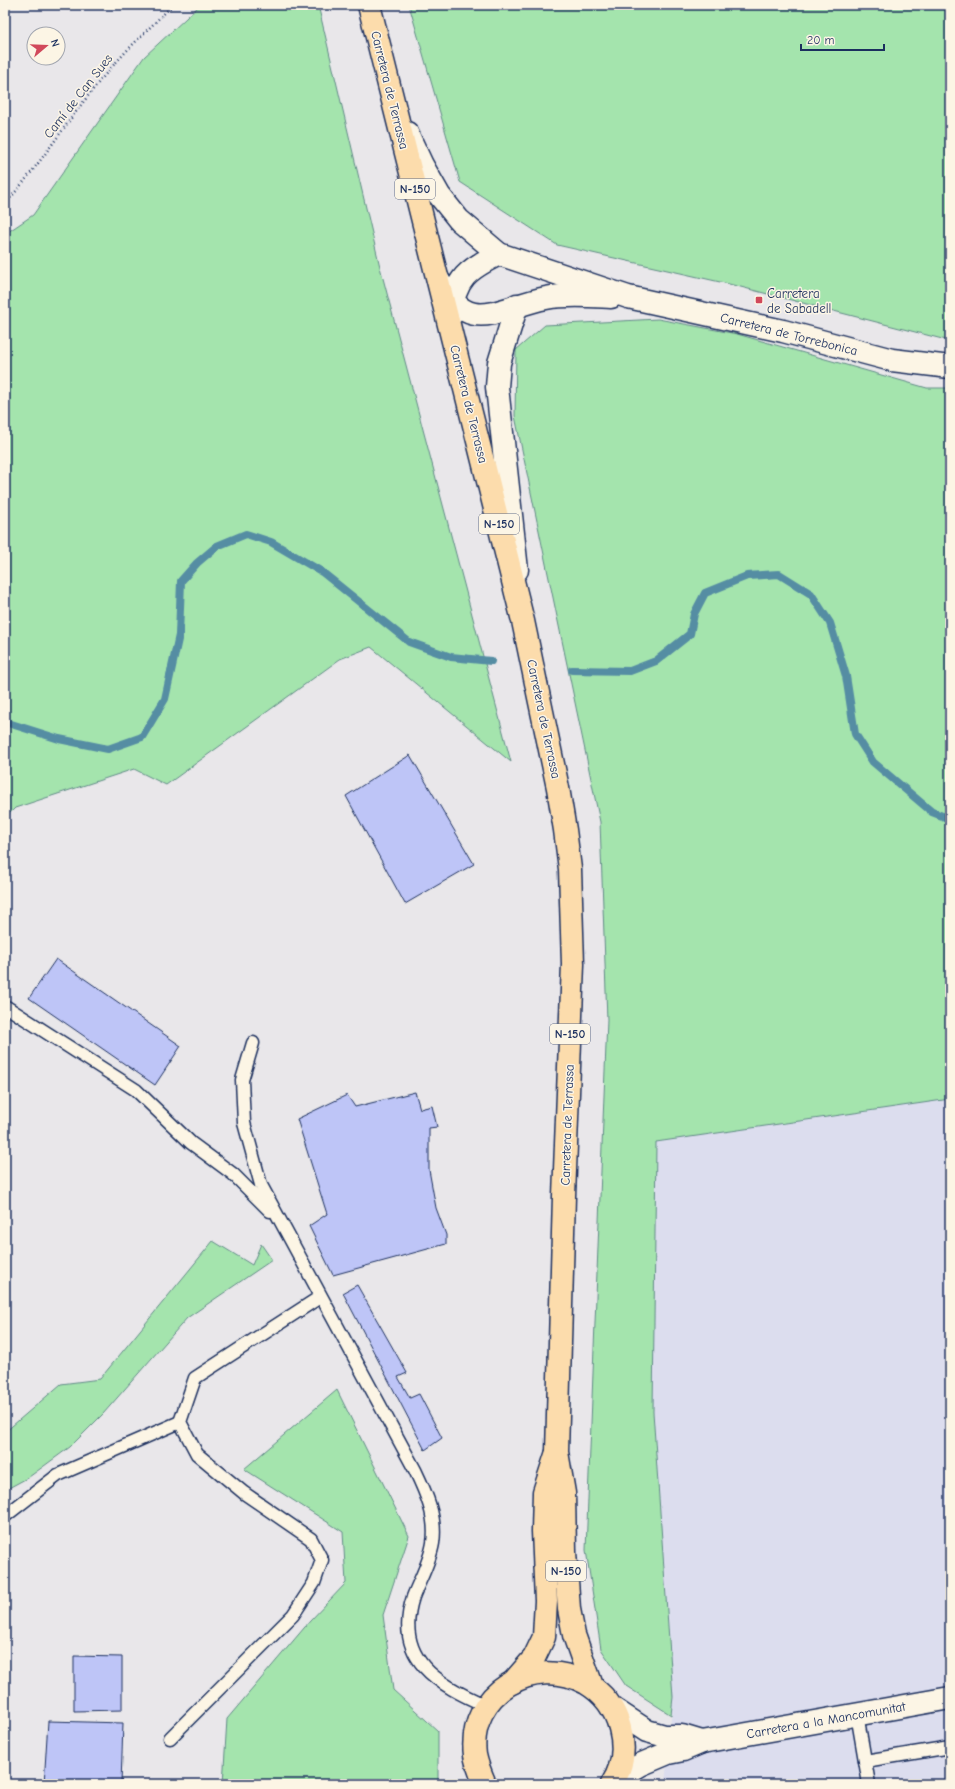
<svg xmlns="http://www.w3.org/2000/svg" width="955" height="1789" font-family="'Comic Neue',sans-serif">
	<style>
		.built { fill: #dcddee }
		.green { fill: #a4e4ad; stroke: #608a86 }
		.lines { fill: none; stroke-linecap: round; stroke-linejoin: round }
		.stream { stroke: #558da3; stroke-width: 8 }
		.building { fill: #bec5f7; stroke: #1b2f5e }
		.lane-casing { stroke: #1b2f5e; stroke-width: 15 }
		.street-casing { stroke: #1b2f5e; stroke-width: 25 }
		.secondary-casing { stroke: #1b2f5e; stroke-width: 25 }
		.primary-casing { stroke: #1b2f5e; stroke-width: 25 }
		.path { stroke: #1b2f5e; stroke-width: 2.5; stroke-dasharray: 1 3; stroke-linecap: butt }
		.lane { stroke: #fcf5e5; stroke-width: 12 }
		.street { stroke: #fcf5e5; stroke-width: 22 }
		.secondary { stroke: #fcf5e5; stroke-width: 22 }
		.primary { stroke: #fcdcac; stroke-width: 22 }
		.poi-dot { fill: #d1495b; stroke: #fcf5e5; stroke-width: 1.5 }
		.labels { text-anchor: middle; dominant-baseline: central; stroke-width: 3; stroke-linejoin: round; paint-order: stroke }
		.shield { fill: #fcf5e5; stroke: #5e6a86; stroke-width: 1 }
		.shield-label { font-size: 12px; font-weight: bold; fill: #1b2f5e }
		.street-label { font-size: 13px; fill: #1b2f5e; stroke: #fcf5e5 }
		.poi-label { font-size: 13px; fill: #1b2f5e; stroke: #fcf5e5; text-anchor: start }
	</style>
	<rect width="100%" height="100%" fill="#e9e7ea"/>
	<filter id="ink" filterUnits="userSpaceOnUse"><feTurbulence type="fractalNoise" baseFrequency=".025" numOctaves="2"/><feDisplacementMap in="SourceGraphic" scale="8" xChannelSelector="R" yChannelSelector="G"/><feConvolveMatrix kernelMatrix="1 2 1 2 8 2 1 2 1" color-interpolation-filters="sRGB"/></filter>
	<g filter="url(#ink)">
		<path class="built" d="M 950,1099 L 950,1784 L 665,1784 L 673,1697 L 653,1412 L 656,1142 Z"/>
		<g class="green">
			<path d="M 200,5 L 318,5 L 380,267 L 511,762 L 371,647 L 340,659 L 166,785 L 134,769 L 15,808 L 5,818 L 5,234 L 33,215 L 144,57 Z"/>
			<path d="M 409,5 L 950,5 L 950,341 L 729,284 L 557,245 L 460,182 Z"/>
			<path d="M 658,319 L 737,334 L 927,388 L 950,388 L 950,1099 L 656,1142 L 653,1412 L 673,1697 L 671,1715 L 626,1686 L 601,1649 L 586,1550 L 607,1020 L 600,822 L 515,416 L 516,350 L 545,325 Z"/>
			<path d="M 213,1241 L 252,1265 L 261,1244 L 272,1260 L 187,1318 L 103,1414 L 70,1447 L 29,1477 L 5,1490 L 5,1432 L 61,1384 L 100,1379 Z"/>
			<path d="M 337,1390 L 409,1536 L 383,1615 L 393,1690 L 438,1731 L 438,1783 L 223,1784 L 227,1719 L 310,1621 L 346,1583 L 343,1532 L 244,1469 Z"/>
		</g>
		<g class="lines">
			<g class="stream">
				<path d="M 572,670 L 630,671 L 656,661 L 690,634 L 694,614 L 705,593 L 747,576 L 779,574 L 811,594 L 830,623 L 846,676 L 855,734 L 873,762 L 932,812 L 950,819"/>
				<path d="M 5,722 L 59,739 L 108,749 L 142,737 L 165,699 L 179,635 L 181,581 L 197,563 L 217,546 L 246,534 L 271,542 L 322,572 L 409,642 L 451,657 L 491,661"/>
			</g>
		</g>
		<g class="building">
			<path d="M 410,755 L 474,864 L 405,904 L 346,796 Z"/>
			<path d="M 56,959 L 181,1046 L 155,1085 L 29,998 Z"/>
			<path d="M 415,1092 L 420,1109 L 432,1106 L 437,1127 L 429,1128 L 429,1170 L 436,1208 L 446,1235 L 446,1244 L 333,1275 L 309,1226 L 327,1214 L 297,1119 L 347,1095 L 355,1107 Z"/>
			<path d="M 357,1285 L 407,1373 L 398,1377 L 410,1398 L 419,1394 L 442,1438 L 425,1450 L 343,1293 Z"/>
			<path d="M 74,1656 L 122,1657 L 122,1710 L 74,1711 Z"/>
			<path d="M 48,1721 L 123,1723 L 121,1784 L 44,1784 Z"/>
		</g>
		<g class="lines">
			<defs>
				<g id="lane">
					<path d="M 5,1006 L 136,1090 L 191,1143 L 233,1174 L 270,1211"/>
					<path d="M 253,1043 L 242,1080 L 244,1123 L 261,1185 L 415,1470 C 426,1493 437,1517 433,1543 C 430,1562 420,1579 413,1597 C 393,1659 438,1685 487,1706"/>
					<path d="M 5,1516 L 58,1475 L 180,1422"/>
					<path d="M 857,1714 L 869,1784"/>
					<path d="M 170,1738 L 293,1615 L 314,1583 L 322,1560 L 311,1539 L 244,1493 L 197,1454 L 180,1422 L 195,1378 L 320,1297"/>
					<path d="M 865,1761 L 950,1747"/>
				</g>
				<g id="street">
					<path d="M 407,133 L 422,165 L 439,195 L 459,220 L 499,254 L 628,297 L 783,331 L 892,360 L 950,367"/>
					<path d="M 438,279 C 469,338 496,308 546,298 C 567,294 590,296 611,297"/>
					<path d="M 517,305 L 499,363 L 497,387 L 517,570"/>
					<path d="M 452,314 C 453,279 470,268 499,254"/>
				</g>
				<g id="secondary">
					<path d="M 612,1708 L 647,1731 L 665,1736 L 682,1736 L 702,1742"/>
					<path d="M 616,1779 L 642,1764 L 668,1753 L 683,1750 L 702,1742 L 950,1698"/>
				</g>
				<g id="primary">
					<path d="M 369,5 L 523,621 L 558,788 L 565,830 L 570,869 L 573,964 L 564,1196 L 557,1452 L 564,1493 L 565,1552 L 569,1609 L 574,1635 L 592,1686"/>
					<path d="M 513,1682 L 534,1658 L 544,1637 L 546,1601 L 543,1531 L 544,1492 L 556,1455"/>
					<path d="M 485,1784 C 481,1775 477,1765 475,1755 C 467,1693 534,1654 586,1683 C 603,1693 615,1709 620,1728 C 625,1747 623,1767 612,1784"/>
				</g>
			</defs>
			<use href="#lane" class="lane-casing"/>
			<use href="#street" class="street-casing"/>
			<use href="#secondary" class="secondary-casing"/>
			<use href="#primary" class="primary-casing"/>
			<path class="path" d="M 5,204 C 38,167 64,126 95,87 C 118,58 146,31 173,5"/>
			<use href="#lane" class="lane"/>
			<use href="#street" class="street"/>
			<use href="#secondary" class="secondary"/>
			<use href="#primary" class="primary"/>
		</g>
	</g>
	<rect class="poi-dot" x="755" y="296" width="8" height="8" rx="2"/>
	<g class="labels">
		<g class="shield">
			<rect x="395" y="179" width="40" height="20" rx="3"/>
			<rect x="479" y="514" width="40" height="20" rx="3"/>
			<rect x="550" y="1024" width="40" height="20" rx="3"/>
			<rect x="546" y="1561" width="40" height="20" rx="3"/>
		</g>
		<g class="shield-label">
			<text x="415" y="189">N-150</text>
			<text x="499" y="524">N-150</text>
			<text x="570" y="1034">N-150</text>
			<text x="566" y="1571">N-150</text>
		</g>
		<g class="street-label">
			<text transform="translate(390 90) rotate(76)">Carretera de Terrassa</text>
			<text transform="translate(78 96) rotate(-52)">Camí de Can Sues</text>
			<text transform="translate(789 334) rotate(14)">Carretera de Torrebonica</text>
			<text transform="translate(469 404) rotate(76)">Carretera de Terrassa</text>
			<text transform="translate(544 719) rotate(78)">Carretera de Terrassa</text>
			<text transform="translate(567 1125) rotate(-88)">Carretera de Terrassa</text>
			<text transform="translate(826 1720) rotate(-10)">Carretera a la Mancomunitat</text>
		</g>
		<g class="poi-label">
			<text x="767" y="293">Carretera<tspan x="767" dy="15">de Sabadell</tspan></text>
		</g>
	</g>
	<rect width="955" height="1789" fill="none" stroke="#fcf5e5" stroke-width="20"/>
	<rect x="10" y="10" width="935" height="1769" fill="none" stroke="#1b2f5e" stroke-width="1.5" filter="url(#ink)"/>
	<g transform="translate(46 46) rotate(71)"><circle r="19" fill="#fcf5e5" stroke="#a2a6af"/>
	<path d="M0-3L7 15L0 10L-7 15Z" fill="#d1495b"/>
	<text y="-6" font-size="11" font-weight="bold" text-anchor="middle" fill="#1b2f5e">N</text>
	</g>
	<path d="M801 44v6h83v-6" fill="none" stroke="#1b2f5e" stroke-width="2"/>
	<text x="807" y="44" font-size="12" fill="#1b2f5e" stroke="#fcf5e5" stroke-width="3" paint-order="stroke">20 m</text>
</svg>
